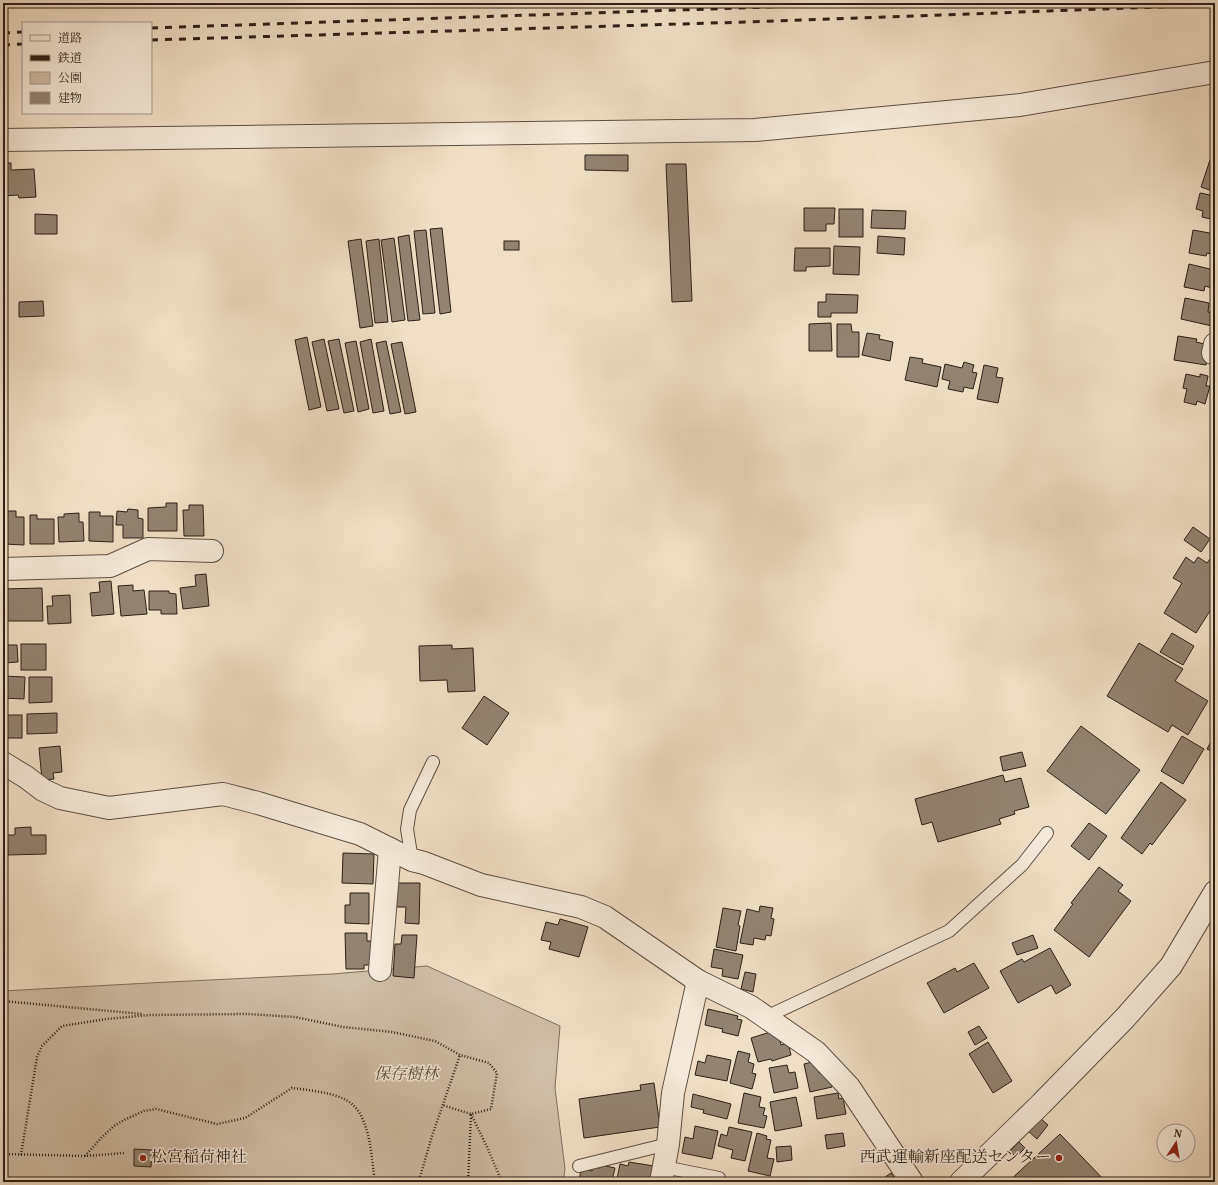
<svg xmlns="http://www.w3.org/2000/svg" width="1218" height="1185" font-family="Vollkorn,'Noto Serif JP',serif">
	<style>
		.green { fill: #cfbea8; stroke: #7e6e60 }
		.building { fill: #928372; stroke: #2c1f17 }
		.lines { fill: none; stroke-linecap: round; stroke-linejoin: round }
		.lane-casing { stroke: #5d4f43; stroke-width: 14 }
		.street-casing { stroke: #5d4f43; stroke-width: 24 }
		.path { stroke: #2c1f17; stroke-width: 2.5; stroke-dasharray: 1 2; stroke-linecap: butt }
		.lane { stroke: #f5eada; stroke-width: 12 }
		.street { stroke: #f5eada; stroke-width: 22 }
		.rail { stroke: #2c1f17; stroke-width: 3; stroke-dasharray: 7 7; stroke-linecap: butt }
		.poi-dot { fill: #8f2418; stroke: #f5eada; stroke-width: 1.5 }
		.labels { text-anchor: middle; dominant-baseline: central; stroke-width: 3; stroke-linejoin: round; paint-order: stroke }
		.park-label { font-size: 16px; font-style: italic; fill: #5d4f42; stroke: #f5eada }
		.poi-label { font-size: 16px; fill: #2c1f17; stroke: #f5eada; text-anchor: start }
	</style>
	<rect width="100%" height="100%" fill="#f0dfc6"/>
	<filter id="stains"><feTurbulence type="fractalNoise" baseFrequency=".005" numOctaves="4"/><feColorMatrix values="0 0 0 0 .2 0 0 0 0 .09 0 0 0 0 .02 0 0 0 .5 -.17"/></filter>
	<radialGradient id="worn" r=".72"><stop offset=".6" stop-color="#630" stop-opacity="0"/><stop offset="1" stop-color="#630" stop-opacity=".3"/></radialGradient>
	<path class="green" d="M 427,966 L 560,1026 L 555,1088 L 565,1169 L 563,1182 L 3,1182 L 3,991 L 149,983 L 332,974 Z"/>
	<g class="building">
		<path d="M 585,155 L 628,155 L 628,171 L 585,170 Z"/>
		<path d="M 1210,160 L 1215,162 L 1215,192 L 1201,187 Z"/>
		<path d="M 3,163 L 11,163 L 11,170 L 34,169 L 36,197 L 19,198 L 18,195 L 3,196 Z"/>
		<path d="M 666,164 L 686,164 L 692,301 L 672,302 Z"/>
		<path d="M 1200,193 L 1215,196 L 1215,220 L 1202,217 L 1203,211 L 1196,209 Z"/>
		<path d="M 804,208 L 835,208 L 834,224 L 826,224 L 826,231 L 804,231 Z"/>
		<rect x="839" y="209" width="24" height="28"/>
		<path d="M 872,210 L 906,211 L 905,229 L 871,228 Z"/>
		<path d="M 35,214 L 57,215 L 57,234 L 35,234 Z"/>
		<path d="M 442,228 L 451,312 L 440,314 L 430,229 Z"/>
		<path d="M 426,230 L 435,313 L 423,314 L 414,231 Z"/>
		<path d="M 1193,230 L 1215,234 L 1215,255 L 1207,253 L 1206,256 L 1189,253 Z"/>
		<path d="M 409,235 L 420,320 L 408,321 L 398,237 Z"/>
		<path d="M 878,236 L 905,238 L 904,255 L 877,253 Z"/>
		<path d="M 394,238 L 405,320 L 392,322 L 381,240 Z"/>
		<path d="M 361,239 L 373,326 L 360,328 L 348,241 Z"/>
		<path d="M 379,239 L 388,322 L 375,323 L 366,241 Z"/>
		<rect x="504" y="241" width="15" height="9"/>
		<path d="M 834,246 L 860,247 L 859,275 L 833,274 Z"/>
		<path d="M 795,248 L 830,248 L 830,266 L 806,267 L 806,271 L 794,271 Z"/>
		<path d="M 1189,264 L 1214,270 L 1213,273 L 1215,274 L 1215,289 L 1205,286 L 1204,291 L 1184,287 Z"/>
		<path d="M 826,294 L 858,295 L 857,313 L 831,313 L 831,317 L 818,317 L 818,302 L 826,302 Z"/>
		<path d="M 1185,298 L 1209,303 L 1208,312 L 1215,313 L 1212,326 L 1181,319 Z"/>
		<path d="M 43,301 L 44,316 L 19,317 L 19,302 Z"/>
		<path d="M 831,323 L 832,351 L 809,351 L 809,324 Z"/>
		<path d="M 837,324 L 851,324 L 852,332 L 859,332 L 859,357 L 837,357 Z"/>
		<path d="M 867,333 L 880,335 L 879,339 L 893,342 L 890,361 L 862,355 Z"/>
		<path d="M 1178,336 L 1197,339 L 1196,342 L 1209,345 L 1206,365 L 1174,360 Z"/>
		<path d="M 307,337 L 321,407 L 309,410 L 295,340 Z"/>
		<path d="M 324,339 L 339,409 L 327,411 L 312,342 Z"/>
		<path d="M 339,339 L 354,411 L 344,413 L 328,341 Z"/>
		<path d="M 371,339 L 384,411 L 373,413 L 360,342 Z"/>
		<path d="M 356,341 L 369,409 L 358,412 L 345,343 Z"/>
		<path d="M 386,341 L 401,412 L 390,414 L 376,343 Z"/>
		<path d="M 402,342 L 416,412 L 405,414 L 391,344 Z"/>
		<path d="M 910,357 L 923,359 L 922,363 L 941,367 L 937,387 L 905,380 Z"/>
		<path d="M 964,362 L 974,365 L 972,372 L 977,373 L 973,389 L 964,387 L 963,392 L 948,389 L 950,381 L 942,379 L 945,364 L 962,368 Z"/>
		<path d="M 984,365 L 998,368 L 996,377 L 1003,378 L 998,403 L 977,399 Z"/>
		<path d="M 1186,374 L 1200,377 L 1200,374 L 1208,376 L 1206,386 L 1210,386 L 1205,404 L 1197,401 L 1196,405 L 1184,402 L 1187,389 L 1183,388 Z"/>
		<path d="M 166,503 L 177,503 L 177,531 L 148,531 L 148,508 L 166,507 Z"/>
		<path d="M 189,505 L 203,505 L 204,536 L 184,536 L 183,510 L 189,510 Z"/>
		<path d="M 128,509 L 138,510 L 138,518 L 143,519 L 143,538 L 123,538 L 123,525 L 116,525 L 117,511 L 127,512 Z"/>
		<path d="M 3,511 L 16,511 L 16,517 L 24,517 L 24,545 L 4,544 Z"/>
		<path d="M 89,512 L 100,512 L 100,516 L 113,516 L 113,542 L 89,541 Z"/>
		<path d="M 79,513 L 79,522 L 83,522 L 84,541 L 59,542 L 58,517 L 64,517 L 64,514 Z"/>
		<path d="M 30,515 L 37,515 L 37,519 L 54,519 L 54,544 L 30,544 Z"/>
		<path d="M 1193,527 L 1210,539 L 1201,552 L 1184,540 Z"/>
		<path d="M 1186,557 L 1194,563 L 1198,557 L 1207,563 L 1210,559 L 1215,563 L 1215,603 L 1196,633 L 1164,613 L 1182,583 L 1173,578 Z"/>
		<path d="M 206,574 L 209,606 L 183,609 L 180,588 L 196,586 L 195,575 Z"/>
		<path d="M 111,581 L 114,614 L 92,616 L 90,593 L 100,592 L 99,582 Z"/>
		<path d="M 133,585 L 133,591 L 144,590 L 147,614 L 121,616 L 118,586 Z"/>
		<path d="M 42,588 L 43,621 L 3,621 L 3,589 Z"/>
		<path d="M 149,591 L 169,591 L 169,593 L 176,594 L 177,614 L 161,614 L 161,610 L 149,610 Z"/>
		<path d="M 70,595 L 71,623 L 48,624 L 47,606 L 53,606 L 52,596 Z"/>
		<path d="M 1172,633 L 1194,646 L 1183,665 L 1160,652 Z"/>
		<path d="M 1139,643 L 1183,669 L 1175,681 L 1208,701 L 1188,735 L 1172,725 L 1168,732 L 1107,696 Z"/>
		<rect x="21" y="644" width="25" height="26"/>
		<path d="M 3,645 L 17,645 L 18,662 L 3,663 Z"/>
		<path d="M 452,645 L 452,649 L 473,648 L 475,691 L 448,692 L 447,680 L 420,681 L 419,646 Z"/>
		<path d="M 3,676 L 25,677 L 24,699 L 3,698 Z"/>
		<path d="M 29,677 L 52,677 L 52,702 L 29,703 Z"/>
		<path d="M 484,696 L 509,713 L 487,745 L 462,728 Z"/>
		<path d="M 57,713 L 57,733 L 27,734 L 27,714 Z"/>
		<rect x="3" y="715" width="19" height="23"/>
		<path d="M 1081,726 L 1140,770 L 1106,814 L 1047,771 Z"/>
		<path d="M 1215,734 L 1215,753 L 1207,749 Z"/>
		<path d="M 1182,736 L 1204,749 L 1183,784 L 1161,771 Z"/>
		<path d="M 60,746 L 62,772 L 53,773 L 54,779 L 42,780 L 39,748 Z"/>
		<path d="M 1022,752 L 1026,766 L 1003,771 L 1000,757 Z"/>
		<path d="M 1003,775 L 1005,782 L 1021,778 L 1029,807 L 1014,811 L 1015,814 L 999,819 L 1001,824 L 938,842 L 932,822 L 922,825 L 915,799 Z"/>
		<path d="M 1161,782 L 1186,800 L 1152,845 L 1150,843 L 1142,854 L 1121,838 Z"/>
		<path d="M 1089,823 L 1107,836 L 1089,860 L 1071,846 Z"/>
		<path d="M 31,827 L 31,835 L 46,835 L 46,854 L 8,855 L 7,835 L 15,835 L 15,828 Z"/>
		<path d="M 343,853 L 374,854 L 373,884 L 342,883 Z"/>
		<path d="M 1099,867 L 1123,885 L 1118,891 L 1131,901 L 1089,957 L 1054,930 L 1073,904 L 1071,903 Z"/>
		<path d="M 396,883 L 420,883 L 419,924 L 405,923 L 406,907 L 395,907 Z"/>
		<path d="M 350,893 L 369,893 L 369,924 L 345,923 L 345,905 L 350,905 Z"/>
		<path d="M 760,906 L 773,908 L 771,918 L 774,919 L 771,936 L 766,935 L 765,940 L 754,938 L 753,945 L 740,943 L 747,909 L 759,912 Z"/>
		<path d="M 723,908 L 741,911 L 738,925 L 740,926 L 736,951 L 716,947 Z"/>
		<path d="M 560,919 L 588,927 L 579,957 L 549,949 L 551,942 L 541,940 L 546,922 L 558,925 Z"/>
		<path d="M 345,933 L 367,933 L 367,941 L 372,941 L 373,965 L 364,965 L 364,969 L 346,969 Z"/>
		<path d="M 402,935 L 417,935 L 414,978 L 393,976 L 395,944 L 401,944 Z"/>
		<path d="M 1033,935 L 1038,948 L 1017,955 L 1012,943 Z"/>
		<path d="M 1050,948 L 1071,985 L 1056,994 L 1051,985 L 1018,1003 L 1000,971 L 1022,959 L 1024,962 Z"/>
		<path d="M 714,949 L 743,955 L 738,979 L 722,976 L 723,969 L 711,967 Z"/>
		<path d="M 974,963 L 989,988 L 944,1013 L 927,983 L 955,968 L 957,972 Z"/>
		<path d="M 745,972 L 756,974 L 753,992 L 741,989 Z"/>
		<path d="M 708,1009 L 738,1016 L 737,1019 L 742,1020 L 738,1036 L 722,1032 L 723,1029 L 705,1025 Z"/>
		<path d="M 979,1026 L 987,1038 L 975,1045 L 968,1032 Z"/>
		<path d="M 777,1030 L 781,1045 L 788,1043 L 791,1055 L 772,1061 L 771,1059 L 758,1062 L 751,1038 Z"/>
		<path d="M 988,1042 L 1012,1081 L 993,1093 L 969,1054 Z"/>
		<path d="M 738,1051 L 750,1054 L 748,1062 L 754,1064 L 752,1073 L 756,1074 L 752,1089 L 730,1083 Z"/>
		<path d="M 707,1055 L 731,1060 L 727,1081 L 695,1075 L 698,1061 L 705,1063 Z"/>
		<path d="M 816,1061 L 819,1073 L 828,1070 L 832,1087 L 810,1092 L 804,1064 Z"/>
		<path d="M 787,1065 L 789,1073 L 795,1072 L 798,1088 L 774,1093 L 769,1068 Z"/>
		<path d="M 654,1083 L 660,1127 L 584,1138 L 579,1099 L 641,1090 L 640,1085 Z"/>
		<path d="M 744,1093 L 761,1097 L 759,1107 L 765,1108 L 763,1115 L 767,1116 L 764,1128 L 738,1123 Z"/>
		<path d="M 838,1093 L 839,1099 L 843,1098 L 846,1114 L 817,1119 L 814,1097 Z"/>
		<path d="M 693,1094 L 731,1104 L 727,1119 L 703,1113 L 704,1110 L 691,1107 Z"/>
		<path d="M 796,1097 L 802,1126 L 775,1131 L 770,1102 Z"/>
		<path d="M 1039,1117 L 1048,1125 L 1037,1139 L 1027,1130 Z"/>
		<path d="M 695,1126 L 718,1131 L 712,1159 L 682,1153 L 685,1137 L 693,1139 Z"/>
		<path d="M 729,1127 L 752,1132 L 745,1161 L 731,1158 L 733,1150 L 718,1146 L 721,1134 L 727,1136 Z"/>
		<path d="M 757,1133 L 767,1136 L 766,1139 L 771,1140 L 767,1158 L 774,1159 L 770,1176 L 748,1171 Z"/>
		<path d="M 843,1133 L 845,1146 L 827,1149 L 825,1135 Z"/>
		<path d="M 1060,1134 L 1106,1182 L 1008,1182 Z"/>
		<path d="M 1019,1142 L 1025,1148 L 1016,1157 L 1010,1151 Z"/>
		<path d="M 791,1146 L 792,1160 L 777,1162 L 776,1147 Z"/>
		<path d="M 134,1149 L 152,1150 L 151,1167 L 134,1166 Z"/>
		<path d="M 629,1162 L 654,1166 L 651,1182 L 633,1182 L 617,1179 L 620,1164 L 628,1166 Z"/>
		<path d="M 601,1165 L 615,1168 L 612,1181 L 608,1180 L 607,1182 L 579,1182 L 581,1169 L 592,1171 L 593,1167 L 600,1168 Z"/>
		<path d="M 891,1173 L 898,1182 L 878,1182 Z"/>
	</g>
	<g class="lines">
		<defs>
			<g id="lane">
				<path d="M 412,860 L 407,829 L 410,810 L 433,762"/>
				<path d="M 766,1017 L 949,931 L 1022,865 L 1047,833"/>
				<path d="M 579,1166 L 668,1144"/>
				<path d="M 664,1167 L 719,1178"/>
			</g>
			<g id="street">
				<path d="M 3,140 L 755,130 L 1020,105 L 1215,72"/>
				<path d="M 1215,344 L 1213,353 L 1215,353"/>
				<path d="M 3,569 L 110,566 L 148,549 L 212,551"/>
				<path d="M 3,763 L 26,777 L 43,790 L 60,798 L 109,808 L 223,794 L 258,803 L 360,834 L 412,860 L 424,863 L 481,885 L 581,907 L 605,917 L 698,981 L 751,1007 L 816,1052 L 849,1087 L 912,1182"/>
				<path d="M 380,970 L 390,849"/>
				<path d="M 661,1182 L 668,1144 L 673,1093 L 698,981"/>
				<path d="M 961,1182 L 1041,1104 L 1125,1018 L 1171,966 L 1215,892"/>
			</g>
		</defs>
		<use href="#lane" class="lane-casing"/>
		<use href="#street" class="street-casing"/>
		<g class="path">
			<path d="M 3,1001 L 142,1014"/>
			<path d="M 471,1114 L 487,1147 L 502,1182"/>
			<path d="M 3,1154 L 85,1156 L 124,1153"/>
			<path d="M 21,1155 L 37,1057 L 42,1046 L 62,1026 L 107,1019 L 149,1015 L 248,1014 L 295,1017 L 343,1027 L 392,1032 L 435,1041 L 460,1055 L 489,1063 L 497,1073 L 491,1109 L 471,1114 L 442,1105"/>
			<path d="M 85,1156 L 102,1137 L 114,1126 L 124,1120 L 144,1111 L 156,1109 L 217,1124 L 245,1118 L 292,1088 C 308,1090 331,1092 346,1100 C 371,1113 371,1157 375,1182"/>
			<path d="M 417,1182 L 420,1177 L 432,1136 L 460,1055"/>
			<path d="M 468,1182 L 471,1115"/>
		</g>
		<use href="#lane" class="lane"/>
		<use href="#street" class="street"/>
		<g class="rail">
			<path d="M 151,28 L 884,3"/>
			<path d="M 3,33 L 23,32"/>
			<path d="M 151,40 L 746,22 L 1215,5"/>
			<path d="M 3,45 L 23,44"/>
		</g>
	</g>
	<g class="poi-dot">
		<circle cx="143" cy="1158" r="4"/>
		<circle cx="1059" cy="1158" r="4"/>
	</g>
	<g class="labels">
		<g class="park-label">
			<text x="406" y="1075">保存樹林</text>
		</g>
		<g class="poi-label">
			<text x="151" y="1158">松宮稲荷神社</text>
			<text x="1051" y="1158" text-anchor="end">西武運輸新座配送センター</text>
		</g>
	</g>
	<rect width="1218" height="1185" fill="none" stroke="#f0dfc6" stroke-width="16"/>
	<rect x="4" y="4" width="1210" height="1177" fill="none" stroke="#2c1f17" stroke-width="2"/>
	<rect x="8" y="8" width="1202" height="1169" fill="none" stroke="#2c1f17"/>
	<rect x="22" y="22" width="130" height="92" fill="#f5eada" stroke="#a5998c"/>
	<rect x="30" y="35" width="20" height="6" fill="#f5eada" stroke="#a5998c"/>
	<text x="58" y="42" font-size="12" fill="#2c1f17">道路</text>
	<rect x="30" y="55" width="20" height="6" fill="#2c1f17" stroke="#a5998c"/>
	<text x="58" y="62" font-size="12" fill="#2c1f17">鉄道</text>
	<rect x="30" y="72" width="20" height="12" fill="#cfbea8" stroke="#a5998c"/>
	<text x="58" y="82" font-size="12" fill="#2c1f17">公園</text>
	<rect x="30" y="92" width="20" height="12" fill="#928372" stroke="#a5998c"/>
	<text x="58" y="102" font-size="12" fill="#2c1f17">建物</text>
	<g transform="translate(1176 1143) rotate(12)"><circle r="19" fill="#f5eada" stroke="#a5998c"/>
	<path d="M0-3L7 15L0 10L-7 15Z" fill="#8f2418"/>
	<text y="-6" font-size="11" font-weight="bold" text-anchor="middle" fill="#2c1f17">N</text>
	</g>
	<rect width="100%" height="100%" filter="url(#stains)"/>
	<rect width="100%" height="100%" fill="url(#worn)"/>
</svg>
